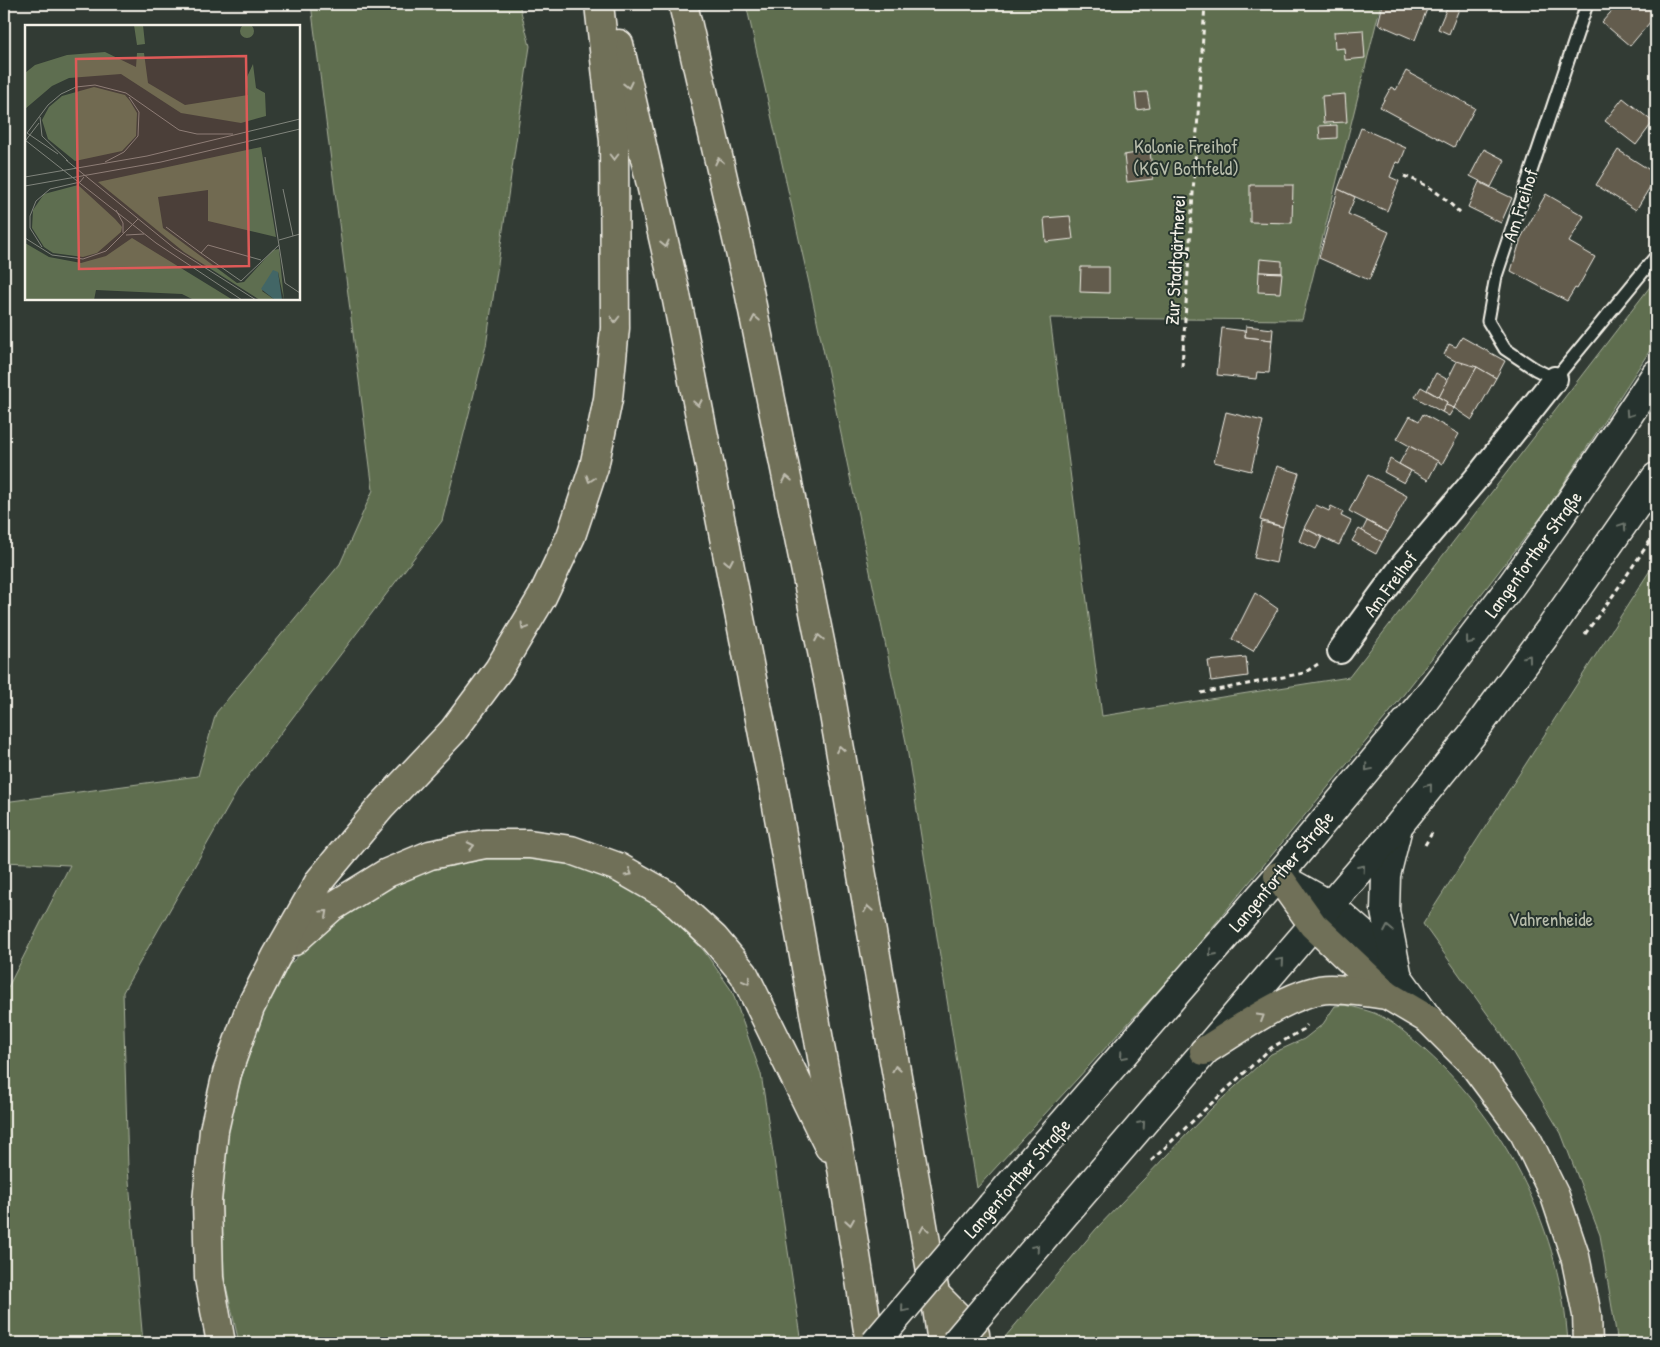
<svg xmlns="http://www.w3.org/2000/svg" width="1660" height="1347" font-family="'Patrick Hand',sans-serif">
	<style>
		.green { fill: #5e6e50; stroke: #a9b09c }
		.building { fill: #645c4e; stroke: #f4f1e8 }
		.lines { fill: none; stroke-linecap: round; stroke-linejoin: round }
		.service-casing { stroke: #f4f1e8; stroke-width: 15 }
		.minor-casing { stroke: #f4f1e8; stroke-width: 28 }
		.secondary-casing { stroke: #f4f1e8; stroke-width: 31 }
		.motorway-casing { stroke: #f4f1e8; stroke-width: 31 }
		.path { stroke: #f4f1e8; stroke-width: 3; stroke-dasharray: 5 4; stroke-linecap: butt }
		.service { stroke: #26332d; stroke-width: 11 }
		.minor { stroke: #26332d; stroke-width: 24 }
		.secondary { stroke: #26332d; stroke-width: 28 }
		.motorway { stroke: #706f59; stroke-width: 28 }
		.secondary-bridge-casing { stroke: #f4f1e8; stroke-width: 31; stroke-linecap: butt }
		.secondary-bridge { stroke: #26332d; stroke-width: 28 }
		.oneway { stroke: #bfbdaf }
		.oneway2 { stroke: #6e766e }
		.labels { text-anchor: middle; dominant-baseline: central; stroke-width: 4; stroke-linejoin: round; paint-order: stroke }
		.park-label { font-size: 19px; fill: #b8bdab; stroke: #26332d }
		.street-label { font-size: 19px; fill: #f4f1e8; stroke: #26332d }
		.inset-road { fill: none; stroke: #80847c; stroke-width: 1 }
		.view { fill: #de5a58; fill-opacity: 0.15; stroke: #de5a58; stroke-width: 2.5 }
		.inset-edge { fill: none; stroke: #f4f1e8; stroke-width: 2.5 }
	</style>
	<rect width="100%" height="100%" fill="#323b34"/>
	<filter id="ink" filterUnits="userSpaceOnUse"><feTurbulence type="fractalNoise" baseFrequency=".02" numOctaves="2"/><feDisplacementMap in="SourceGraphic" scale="10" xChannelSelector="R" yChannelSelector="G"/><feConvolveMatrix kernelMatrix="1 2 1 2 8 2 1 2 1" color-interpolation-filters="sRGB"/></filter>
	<g filter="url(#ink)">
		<g class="green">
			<path d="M 311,4 L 519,4 L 530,46 L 486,346 L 442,521 L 239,788 L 123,992 L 128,1169 L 143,1343 L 4,1343 L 4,995 L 70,865 L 4,862 L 4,802 L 198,776 L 216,713 L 340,564 L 373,490 Z"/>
			<path d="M 746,4 L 1381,4 L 1302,320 L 1050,318 L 1102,716 L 1349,677 L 1656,279 L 1656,341 L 1545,512 L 1390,712 L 1177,970 L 977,1188 L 906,742 L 811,292 Z"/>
			<path d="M 1656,561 L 1656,1343 L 1616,1343 L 1617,1338 L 1600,1235 L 1561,1133 L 1501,1033 L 1423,924 Z"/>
			<path d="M 486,859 L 531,859 L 573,865 L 616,879 L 662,907 L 704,951 L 732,991 L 761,1074 L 802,1343 L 239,1343 L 224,1277 L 222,1205 L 227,1133 L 241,1079 L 262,1016 L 289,965 L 337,919 L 391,887 L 431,870 Z"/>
			<path d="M 1345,1005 C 1355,1007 1365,1010 1374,1013 C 1394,1021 1410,1037 1426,1051 C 1508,1124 1561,1234 1568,1343 L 1000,1343 L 1096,1229 L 1212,1108 L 1271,1054 L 1304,1039 L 1323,1024 L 1335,1006 Z"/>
		</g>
		<g class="building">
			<path d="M 1383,4 L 1429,4 L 1415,40 L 1378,24 Z"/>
			<path d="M 1618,4 L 1651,4 L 1656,9 L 1656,15 L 1630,46 L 1602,22 Z"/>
			<path d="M 1448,5 L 1459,9 L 1449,34 L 1438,29 Z"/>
			<path d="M 1363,30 L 1365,58 L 1345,60 L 1344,48 L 1335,49 L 1334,32 Z"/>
			<path d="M 1406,71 L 1475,108 L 1454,147 L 1380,107 L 1391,87 L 1396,90 Z"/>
			<path d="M 1147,92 L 1150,108 L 1137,110 L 1135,93 Z"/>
			<path d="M 1345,94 L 1347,122 L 1324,123 L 1322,96 Z"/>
			<path d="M 1623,98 L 1653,122 L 1636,145 L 1605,121 Z"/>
			<path d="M 1337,125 L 1337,138 L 1320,139 L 1319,126 Z"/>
			<path d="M 1361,128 L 1406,148 L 1400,163 L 1396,162 L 1390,177 L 1399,181 L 1387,211 L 1338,189 Z"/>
			<path d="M 1484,149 L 1505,160 L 1491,187 L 1470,176 Z"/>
			<path d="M 1618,150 L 1656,174 L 1656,177 L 1636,210 L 1596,185 Z"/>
			<path d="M 1150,151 L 1153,179 L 1127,182 L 1124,155 Z"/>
			<path d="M 1479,182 L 1512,198 L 1501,223 L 1468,207 Z"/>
			<path d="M 1250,185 L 1293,185 L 1292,223 L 1250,222 Z"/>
			<path d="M 1338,189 L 1355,197 L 1348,214 L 1389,232 L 1369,280 L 1319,258 Z"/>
			<path d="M 1546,194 L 1584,216 L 1569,242 L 1595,257 L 1577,289 L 1575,288 L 1567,301 L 1511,271 L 1521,238 Z"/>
			<path d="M 1070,216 L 1073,239 L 1046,242 L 1044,218 Z"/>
			<path d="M 1260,259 L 1282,261 L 1282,273 L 1259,272 Z"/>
			<path d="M 1081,267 L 1109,267 L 1109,293 L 1080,292 Z"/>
			<path d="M 1259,272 L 1282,273 L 1280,293 L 1258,292 Z"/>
			<path d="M 1246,326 L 1273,329 L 1272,340 L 1245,337 Z"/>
			<path d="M 1222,328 L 1245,331 L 1245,337 L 1272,340 L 1269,373 L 1257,372 L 1256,379 L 1217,375 Z"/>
			<path d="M 1462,337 L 1505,361 L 1496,378 L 1477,367 L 1461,364 L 1444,355 L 1449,344 L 1456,347 Z"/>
			<path d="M 1457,361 L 1477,367 L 1454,408 L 1446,405 L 1447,402 L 1439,397 Z"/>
			<path d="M 1477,367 L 1496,378 L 1472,420 L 1454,408 Z"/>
			<path d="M 1436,373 L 1448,380 L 1439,397 L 1427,390 Z"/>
			<path d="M 1421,387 L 1447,402 L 1442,412 L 1415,397 Z"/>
			<path d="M 1446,405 L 1454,408 L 1449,416 L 1442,412 Z"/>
			<path d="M 1226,412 L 1263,421 L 1251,471 L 1214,462 Z"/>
			<path d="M 1423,414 L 1459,434 L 1442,464 L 1397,439 L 1410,416 L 1419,421 Z"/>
			<path d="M 1409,446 L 1438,461 L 1428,480 L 1399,464 Z"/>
			<path d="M 1390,459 L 1411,471 L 1404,483 L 1384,472 Z"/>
			<path d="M 1277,466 L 1299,473 L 1283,527 L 1260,520 Z"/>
			<path d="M 1368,475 L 1407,496 L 1388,532 L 1349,511 Z"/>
			<path d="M 1316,505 L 1329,511 L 1331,506 L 1343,512 L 1341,516 L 1351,521 L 1339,545 L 1304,528 Z"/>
			<path d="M 1367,521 L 1388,532 L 1382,542 L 1362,531 Z"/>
			<path d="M 1262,522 L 1283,527 L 1276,563 L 1254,558 Z"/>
			<path d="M 1304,528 L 1322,537 L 1316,549 L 1299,541 Z"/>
			<path d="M 1359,529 L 1382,542 L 1376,554 L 1352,541 Z"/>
			<path d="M 1255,593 L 1278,609 L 1253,651 L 1232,639 Z"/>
			<path d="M 1246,657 L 1248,676 L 1211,681 L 1208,661 Z"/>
		</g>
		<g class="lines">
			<defs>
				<path id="service" d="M 1587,4 L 1496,276 L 1488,321 L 1505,349 L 1535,369 L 1555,379 L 1656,256"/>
				<path id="minor" d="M 1340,651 L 1403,565 L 1480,474 L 1555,379"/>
				<g id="secondary">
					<path d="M 1278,876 L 1330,905 L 1364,935 L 1398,977 L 1429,1020"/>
					<path d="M 1397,973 L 1385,911 L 1386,875 L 1397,831"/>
					<path d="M 992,1205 L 1278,876 L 1422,703 L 1507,591 L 1560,517 L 1656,374"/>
					<path d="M 1004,1285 L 1399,825 L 1471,736 L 1550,629 L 1656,477"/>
				</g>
				<g id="motorway">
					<path d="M 683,4 L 749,291 L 829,686 L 935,1294 L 942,1343"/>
					<path d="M 619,44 L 675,290 L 775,795 L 843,1174 L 870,1343"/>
					<path d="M 1278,876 L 1313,925 L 1387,995 L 1429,1020 L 1473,1064 L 1524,1133 L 1555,1196 L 1575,1256 L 1587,1315 L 1588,1343"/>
					<path d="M 294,941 L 332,907 L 387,873 L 430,855 L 485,844 L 529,844 L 571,850 L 618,867 L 667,895 L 714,938 L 744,974 L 829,1147"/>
					<path d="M 1204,1051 C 1236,1032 1293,989 1330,989 C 1349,989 1369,993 1387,995"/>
					<path d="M 935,1294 L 975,1334 L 976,1343"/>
					<path d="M 221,1343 L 209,1278 L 207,1201 L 214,1130 L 227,1073 L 250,1008 L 276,957 L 320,880 L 381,807 L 453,731 L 499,669 L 542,597 L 571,536 L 594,467 L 608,399 L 615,328 L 614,141 L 599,4"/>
				</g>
			</defs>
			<use href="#service" class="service-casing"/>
			<use href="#minor" class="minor-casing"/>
			<use href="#secondary" class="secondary-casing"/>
			<use href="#motorway" class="motorway-casing"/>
			<g class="path">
				<path d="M 1404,176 C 1432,186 1440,194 1461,214"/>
				<path d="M 1182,367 L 1205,4"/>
				<path d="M 1585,634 L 1614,594 L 1656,532"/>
				<path d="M 1201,693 L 1304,673 L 1318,664"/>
				<path d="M 1425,845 L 1432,833"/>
				<path d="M 1151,1161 L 1199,1115 L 1271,1048 L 1304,1029 L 1307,1025"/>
			</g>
			<use href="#service" class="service"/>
			<use href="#minor" class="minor"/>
			<use href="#secondary" class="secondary"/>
			<use href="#motorway" class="motorway"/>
			<defs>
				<g id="secondary-bridge">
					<path d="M 875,1343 L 992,1205"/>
					<path d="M 955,1343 L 1004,1285"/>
				</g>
			</defs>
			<use href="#secondary-bridge" class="secondary-bridge-casing"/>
			<use href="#secondary-bridge" class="secondary-bridge"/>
		</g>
		<defs><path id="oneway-chevron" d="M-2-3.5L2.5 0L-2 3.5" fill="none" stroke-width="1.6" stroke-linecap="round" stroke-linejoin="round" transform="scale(1.25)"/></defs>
		<g class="oneway">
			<use href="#oneway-chevron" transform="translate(628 85) rotate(77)"/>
			<use href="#oneway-chevron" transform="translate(614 157) rotate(90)"/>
			<use href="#oneway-chevron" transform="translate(719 161) rotate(-103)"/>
			<use href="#oneway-chevron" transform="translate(665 244) rotate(77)"/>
			<use href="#oneway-chevron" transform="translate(615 319) rotate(90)"/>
			<use href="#oneway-chevron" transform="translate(755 319) rotate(-101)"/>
			<use href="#oneway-chevron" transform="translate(698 403) rotate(79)"/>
			<use href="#oneway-chevron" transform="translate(590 479) rotate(108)"/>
			<use href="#oneway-chevron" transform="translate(787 479) rotate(-101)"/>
			<use href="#oneway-chevron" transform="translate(729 562) rotate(79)"/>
			<use href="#oneway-chevron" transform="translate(524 627) rotate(121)"/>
			<use href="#oneway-chevron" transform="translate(819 638) rotate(-101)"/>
			<use href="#oneway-chevron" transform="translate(840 749) rotate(-100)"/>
			<use href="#oneway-chevron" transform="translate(471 846) rotate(-12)"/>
			<use href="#oneway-chevron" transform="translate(629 873) rotate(30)"/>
			<use href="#oneway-chevron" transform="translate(868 909) rotate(-100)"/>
			<use href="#oneway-chevron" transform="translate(325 913) rotate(-42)"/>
			<use href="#oneway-chevron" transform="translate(747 981) rotate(62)"/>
			<use href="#oneway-chevron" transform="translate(1261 1017) rotate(-31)"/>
			<use href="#oneway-chevron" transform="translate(896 1069) rotate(-100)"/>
			<use href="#oneway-chevron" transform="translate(850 1222) rotate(81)"/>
			<use href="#oneway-chevron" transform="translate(924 1229) rotate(-100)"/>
		</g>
		<g class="oneway2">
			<use href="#oneway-chevron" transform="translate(1629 414) rotate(124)"/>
			<use href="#oneway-chevron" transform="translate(1623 526) rotate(-56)"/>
			<use href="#oneway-chevron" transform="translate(1469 641) rotate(128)"/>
			<use href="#oneway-chevron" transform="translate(1528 658) rotate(-53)"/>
			<use href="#oneway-chevron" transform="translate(1368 768) rotate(130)"/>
			<use href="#oneway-chevron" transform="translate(1429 787) rotate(-51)"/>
			<use href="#oneway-chevron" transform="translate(1362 868) rotate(-49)"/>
			<use href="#oneway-chevron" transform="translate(1388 929) rotate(-101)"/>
			<use href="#oneway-chevron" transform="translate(1212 953) rotate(131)"/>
			<use href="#oneway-chevron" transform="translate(1281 961) rotate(-49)"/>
			<use href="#oneway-chevron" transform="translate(1123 1056) rotate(131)"/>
			<use href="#oneway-chevron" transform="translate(1142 1124) rotate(-49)"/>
			<use href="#oneway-chevron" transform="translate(1036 1248) rotate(-49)"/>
			<use href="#oneway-chevron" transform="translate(904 1309) rotate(130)"/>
		</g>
	</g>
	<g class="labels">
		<g class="park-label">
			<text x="1186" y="146">Kolonie Freihof<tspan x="1186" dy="22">(KGV Bothfeld)</tspan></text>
			<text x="1551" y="919">Vahrenheide</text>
		</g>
		<g class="street-label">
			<text transform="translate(1520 205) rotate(-72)">Am Freihof</text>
			<text transform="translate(1175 260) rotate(-87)">Zur Stadtgärtnerei</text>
			<text transform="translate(1533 554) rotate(-54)">Langenforther Straße</text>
			<text transform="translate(1390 584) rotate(-53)">Am Freihof</text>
			<text transform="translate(1281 871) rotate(-50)">Langenforther Straße</text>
			<text transform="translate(1017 1178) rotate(-49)">Langenforther Straße</text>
		</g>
	</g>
	<g transform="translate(25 25)">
		<rect width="275" height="275" fill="#323b34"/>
		<path d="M215 6a7 7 0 1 1 14 0a7 7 0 1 1-14 0ZM 109,0 L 118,0 L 120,19 L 112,20 ZM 80,27 L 111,42 L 112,28 L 119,28 L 123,58 L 160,80 L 223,70 L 221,54 L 228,39 L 231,63 L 240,68 L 241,91 L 216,98 L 156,88 L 96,49 L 44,53 L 27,61 L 0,84 L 0,48 L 10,40 L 42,30 ZM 69,62 L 100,70 L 105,76 L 112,88 L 111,111 L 97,126 L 50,136 L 23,114 L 17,95 L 24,82 L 37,71 ZM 236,122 L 251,212 L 183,196 L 183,165 L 133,172 L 138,203 L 212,258 L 219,257 L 248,225 L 254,224 L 259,275 L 253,247 L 237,266 L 250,275 L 235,275 L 159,227 L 73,157 ZM 53,160 L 90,194 L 97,202 L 96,207 L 72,228 L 58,232 L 28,228 L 19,222 L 7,203 L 8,185 L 19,169 ZM 107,213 L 208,275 L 169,275 L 157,269 L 71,265 L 69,275 L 0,275 L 0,218 L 24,232 L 56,238 L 81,231 Z" fill="#5e6e50"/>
		<path d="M 248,245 L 253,247 L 257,275 L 250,275 L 236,264 Z" fill="#426666"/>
		<path class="inset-road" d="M 15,92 L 17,111 L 43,136M 2,108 L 33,129M 2,108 L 23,80 L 36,69 L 51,62 L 70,60 L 101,68 L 154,105 L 172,109 L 208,109M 0,115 L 131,218 L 217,275M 1,115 L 14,98M 240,132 L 260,258 L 275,268M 41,135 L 149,223 L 231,275M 80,137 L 99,127 L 113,111 L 114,87 L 104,72M 0,152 L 122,131 L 275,94M 0,161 L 136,137 L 275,104M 258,164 L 268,211M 91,185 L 98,198 L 98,208M 141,202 L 176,228M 101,210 L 119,209M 0,213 L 27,230 L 58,234 L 81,226 L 113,194M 254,215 L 275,209M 17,222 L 5,203 L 5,191 L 11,176 L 25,164 L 55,157 L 59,152M 236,235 L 183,220 L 176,228 L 216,256 L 254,220"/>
		<path class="view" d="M 221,31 L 224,241 L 54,244 L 51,34 Z"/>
		<rect width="275" height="275" class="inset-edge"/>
	</g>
	<rect width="1660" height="1347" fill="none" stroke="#26332d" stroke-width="20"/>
	<rect x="10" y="10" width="1640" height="1327" fill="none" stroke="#f4f1e8" stroke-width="2" filter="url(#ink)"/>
</svg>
